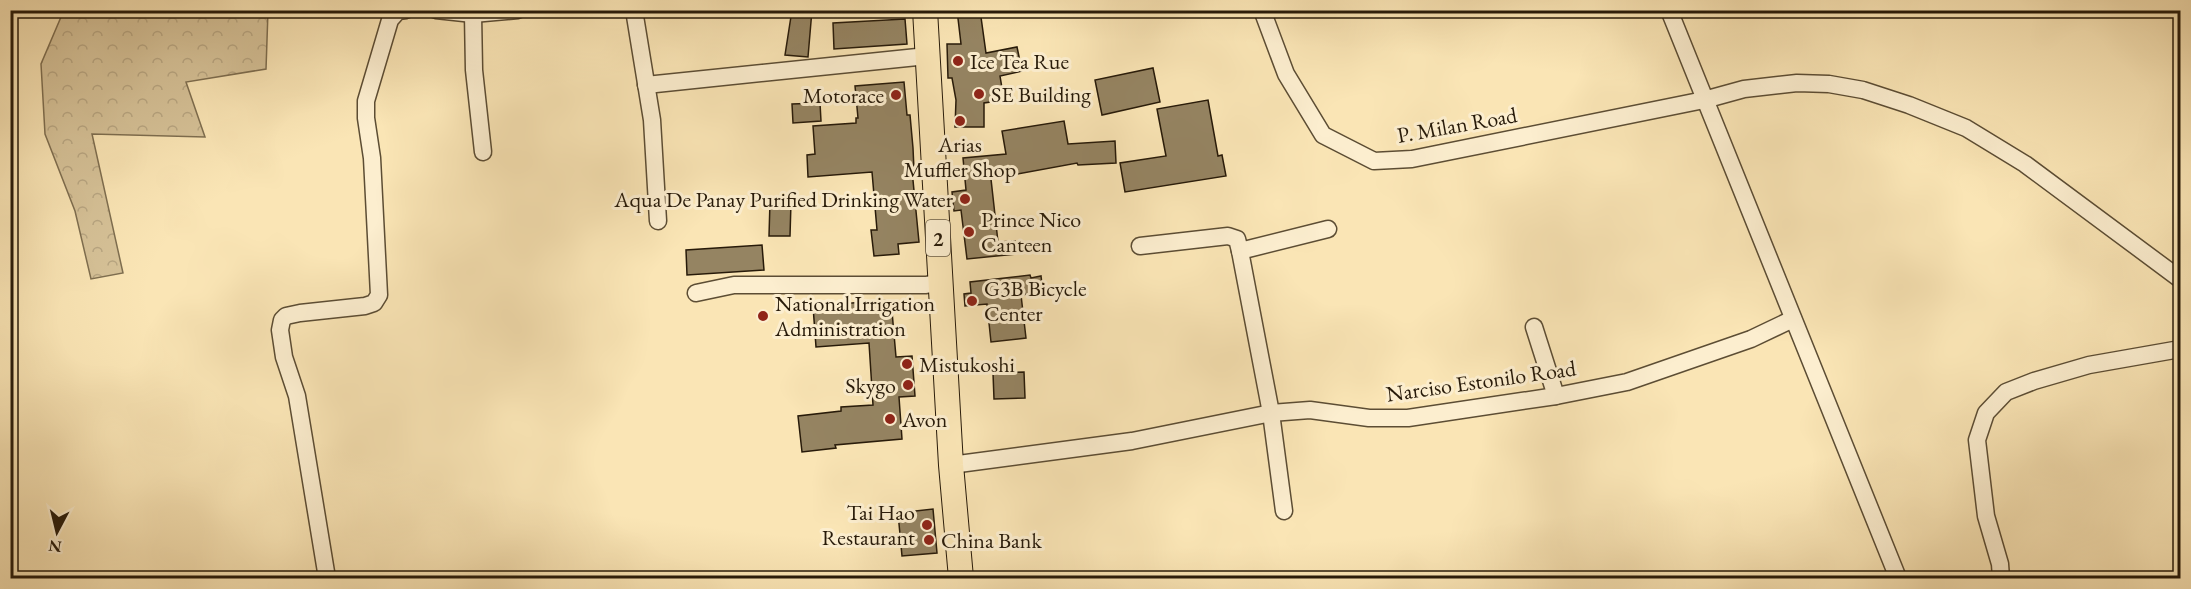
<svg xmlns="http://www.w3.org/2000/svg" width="2191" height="589" font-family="'EB Garamond',serif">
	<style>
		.forest { fill: url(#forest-crowns); stroke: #7e6e50; stroke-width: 1.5 }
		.building { fill: #958462; stroke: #271a09; stroke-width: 1.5 }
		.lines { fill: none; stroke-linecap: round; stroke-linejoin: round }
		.minor-casing { stroke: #5c4d34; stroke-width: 19 }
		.highway-casing { stroke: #271a09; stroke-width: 26 }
		.minor { stroke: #fceecf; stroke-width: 16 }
		.highway { stroke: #fae5b5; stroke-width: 24 }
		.poi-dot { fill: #8f2418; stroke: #fceecf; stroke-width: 2 }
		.labels { text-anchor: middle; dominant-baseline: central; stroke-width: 6; stroke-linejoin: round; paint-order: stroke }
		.shield { fill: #fceecf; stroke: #675a44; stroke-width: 1.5 }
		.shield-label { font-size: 21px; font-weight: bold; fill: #271a09 }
		.poi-label { font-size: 22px; fill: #271a09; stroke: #fceecf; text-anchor: start }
		.street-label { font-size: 22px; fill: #271a09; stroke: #fceecf }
	</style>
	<defs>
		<pattern id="forest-crowns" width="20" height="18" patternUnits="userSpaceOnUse" patternTransform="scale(1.5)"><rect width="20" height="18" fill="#d6c298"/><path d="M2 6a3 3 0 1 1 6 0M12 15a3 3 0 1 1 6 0" fill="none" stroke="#b8a682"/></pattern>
	</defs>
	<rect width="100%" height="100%" fill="#fae5b5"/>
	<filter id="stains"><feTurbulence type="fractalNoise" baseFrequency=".00333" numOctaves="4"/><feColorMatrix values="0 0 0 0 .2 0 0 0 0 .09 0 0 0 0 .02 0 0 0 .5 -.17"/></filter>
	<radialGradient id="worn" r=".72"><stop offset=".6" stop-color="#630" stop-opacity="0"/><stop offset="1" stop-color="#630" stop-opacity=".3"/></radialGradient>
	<path class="forest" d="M 64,10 L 268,11 L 266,69 L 186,82 L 205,137 L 92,134 L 123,273 L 91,279 L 75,211 L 45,134 L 41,64 Z"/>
	<g class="building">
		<path d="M 792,10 L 812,10 L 808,57 L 785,55 Z"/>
		<path d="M 957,10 L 980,10 L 986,53 L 1017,47 L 1022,71 L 1000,76 L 1004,100 L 984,103 L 984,127 L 955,127 L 956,100 L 952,78 L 948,78 L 947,44 L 961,44 Z"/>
		<path d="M 905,19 L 907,44 L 834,49 L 833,23 Z"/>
		<path d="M 1153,68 L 1160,102 L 1102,115 L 1095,80 Z"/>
		<path d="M 904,82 L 907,115 L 910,115 L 913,148 L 914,170 L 912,170 L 919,242 L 898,244 L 899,254 L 874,256 L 871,230 L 877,230 L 872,172 L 808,177 L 807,155 L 815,154 L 813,126 L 856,123 L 856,118 L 858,118 L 855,86 Z"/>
		<path d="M 1208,100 L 1218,156 L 1222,155 L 1226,176 L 1125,192 L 1120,163 L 1166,156 L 1157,109 Z"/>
		<path d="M 820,103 L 821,121 L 793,123 L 792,104 Z"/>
		<path d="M 1064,121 L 1068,144 L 1115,141 L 1116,163 L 1078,165 L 1077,163 L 991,179 L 998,242 L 1015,241 L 1016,254 L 967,259 L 961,210 L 954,211 L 952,192 L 966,190 L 963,158 L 1006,154 L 1002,131 Z"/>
		<path d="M 770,202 L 791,202 L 790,236 L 769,236 Z"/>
		<path d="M 762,245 L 764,270 L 687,275 L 686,250 Z"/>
		<path d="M 1030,275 L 1031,278 L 1041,276 L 1043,292 L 1021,295 L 1026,338 L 991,342 L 987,304 L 965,306 L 964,294 L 971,293 L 970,282 Z"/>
		<path d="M 891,300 L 896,357 L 912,356 L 915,396 L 899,397 L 902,439 L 835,445 L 836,448 L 802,452 L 798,416 L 841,411 L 841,407 L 873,405 L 869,343 L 816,347 L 813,306 Z"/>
		<path d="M 1024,372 L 1025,398 L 994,399 L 993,373 Z"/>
		<path d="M 933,509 L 937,553 L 902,556 L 898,513 Z"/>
	</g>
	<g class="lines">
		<defs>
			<g id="minor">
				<path d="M 436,10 L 473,14 L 518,10"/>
				<path d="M 634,10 L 652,120 L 658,221"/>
				<path d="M 1262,10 L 1286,74 L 1323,135 L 1374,161 L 1412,159 L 1704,100 L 1744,89 L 1797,83 L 1829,84 L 1863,90 L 1909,105 L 1966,128 L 2025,164 L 2180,279"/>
				<path d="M 1669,10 L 1898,578"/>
				<path d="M 473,14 L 474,70 L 483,152"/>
				<path d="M 646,85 L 927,56"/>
				<path d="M 1140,246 L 1228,236 L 1237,239 L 1240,251"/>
				<path d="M 696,293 L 734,285 L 926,285 L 941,282"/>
				<path d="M 1534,327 L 1556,396"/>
				<path d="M 951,465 L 1132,441 L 1271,413 L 1310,410 L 1369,418 L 1408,418 L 1556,396 L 1627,382 L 1751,339 L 1793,319"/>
				<path d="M 1284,511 L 1271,413 L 1240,251 L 1328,229"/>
				<path d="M 327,578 L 297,396 L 284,357 L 280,330 L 282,320 L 286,316 L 300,313 L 365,306 L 374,303 L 379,295 L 372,158 L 366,118 L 366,101 L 390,20 L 398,11 L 406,10"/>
				<path d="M 2001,578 L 2000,564 L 1986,516 L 1977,440 L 1986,413 L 2006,392 L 2034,381 L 2089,365 L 2180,349"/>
			</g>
			<path id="highway" d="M 925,10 L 951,465 L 961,578"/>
		</defs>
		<use href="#minor" class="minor-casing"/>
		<use href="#highway" class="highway-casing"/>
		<use href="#minor" class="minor"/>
		<use href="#highway" class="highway"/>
	</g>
	<g class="poi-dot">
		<circle cx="958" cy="61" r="6"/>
		<circle cx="979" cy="94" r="6"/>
		<circle cx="896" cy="95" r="6"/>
		<circle cx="960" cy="121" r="6"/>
		<circle cx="965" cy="199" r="6"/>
		<circle cx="969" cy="232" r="6"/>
		<circle cx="972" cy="301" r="6"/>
		<circle cx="763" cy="316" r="6"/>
		<circle cx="907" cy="364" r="6"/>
		<circle cx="908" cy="385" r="6"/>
		<circle cx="890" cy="419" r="6"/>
		<circle cx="927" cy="525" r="6"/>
		<circle cx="929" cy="540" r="6"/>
	</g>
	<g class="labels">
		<rect class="shield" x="926" y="220" width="24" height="36" rx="4.5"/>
		<g class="shield-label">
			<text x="938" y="238">2</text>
		</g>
		<g class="poi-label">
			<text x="970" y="61">Ice Tea Rue</text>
			<text x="991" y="94">SE Building</text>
			<text x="884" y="95" text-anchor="end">Motorace</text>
			<text x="960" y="144" text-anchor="middle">Arias<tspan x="960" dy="25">Muffler Shop</tspan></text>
			<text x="953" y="199" text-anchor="end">Aqua De Panay Purified Drinking Water</text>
			<text x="981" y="219">Prince Nico<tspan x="981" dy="25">Canteen</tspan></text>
			<text x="984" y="288">G3B Bicycle<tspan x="984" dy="25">Center</tspan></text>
			<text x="775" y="303">National Irrigation<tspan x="775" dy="25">Administration</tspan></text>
			<text x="919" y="364">Mistukoshi</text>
			<text x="896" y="385" text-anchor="end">Skygo</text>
			<text x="902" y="419">Avon</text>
			<text x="915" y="512" text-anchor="end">Tai Hao<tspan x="915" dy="25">Restaurant</tspan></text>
			<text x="941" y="540">China Bank</text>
		</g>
		<g class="street-label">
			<text transform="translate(1457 125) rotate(-10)">P. Milan Road</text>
			<text transform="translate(1481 381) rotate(-8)">Narciso Estonilo Road</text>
		</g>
	</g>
	<rect width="2191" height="589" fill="none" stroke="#fae5b5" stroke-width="36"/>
	<rect x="12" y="12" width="2167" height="565" fill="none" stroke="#271a09" stroke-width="3"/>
	<rect x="18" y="18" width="2155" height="553" fill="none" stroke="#271a09" stroke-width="1.5"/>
	<g transform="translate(57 532) rotate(187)" stroke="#fceecf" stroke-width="4.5" paint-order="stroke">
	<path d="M0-4.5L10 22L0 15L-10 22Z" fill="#271a09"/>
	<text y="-9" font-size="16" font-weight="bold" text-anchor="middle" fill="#271a09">N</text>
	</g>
	<rect width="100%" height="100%" filter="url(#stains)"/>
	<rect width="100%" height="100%" fill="url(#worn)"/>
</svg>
